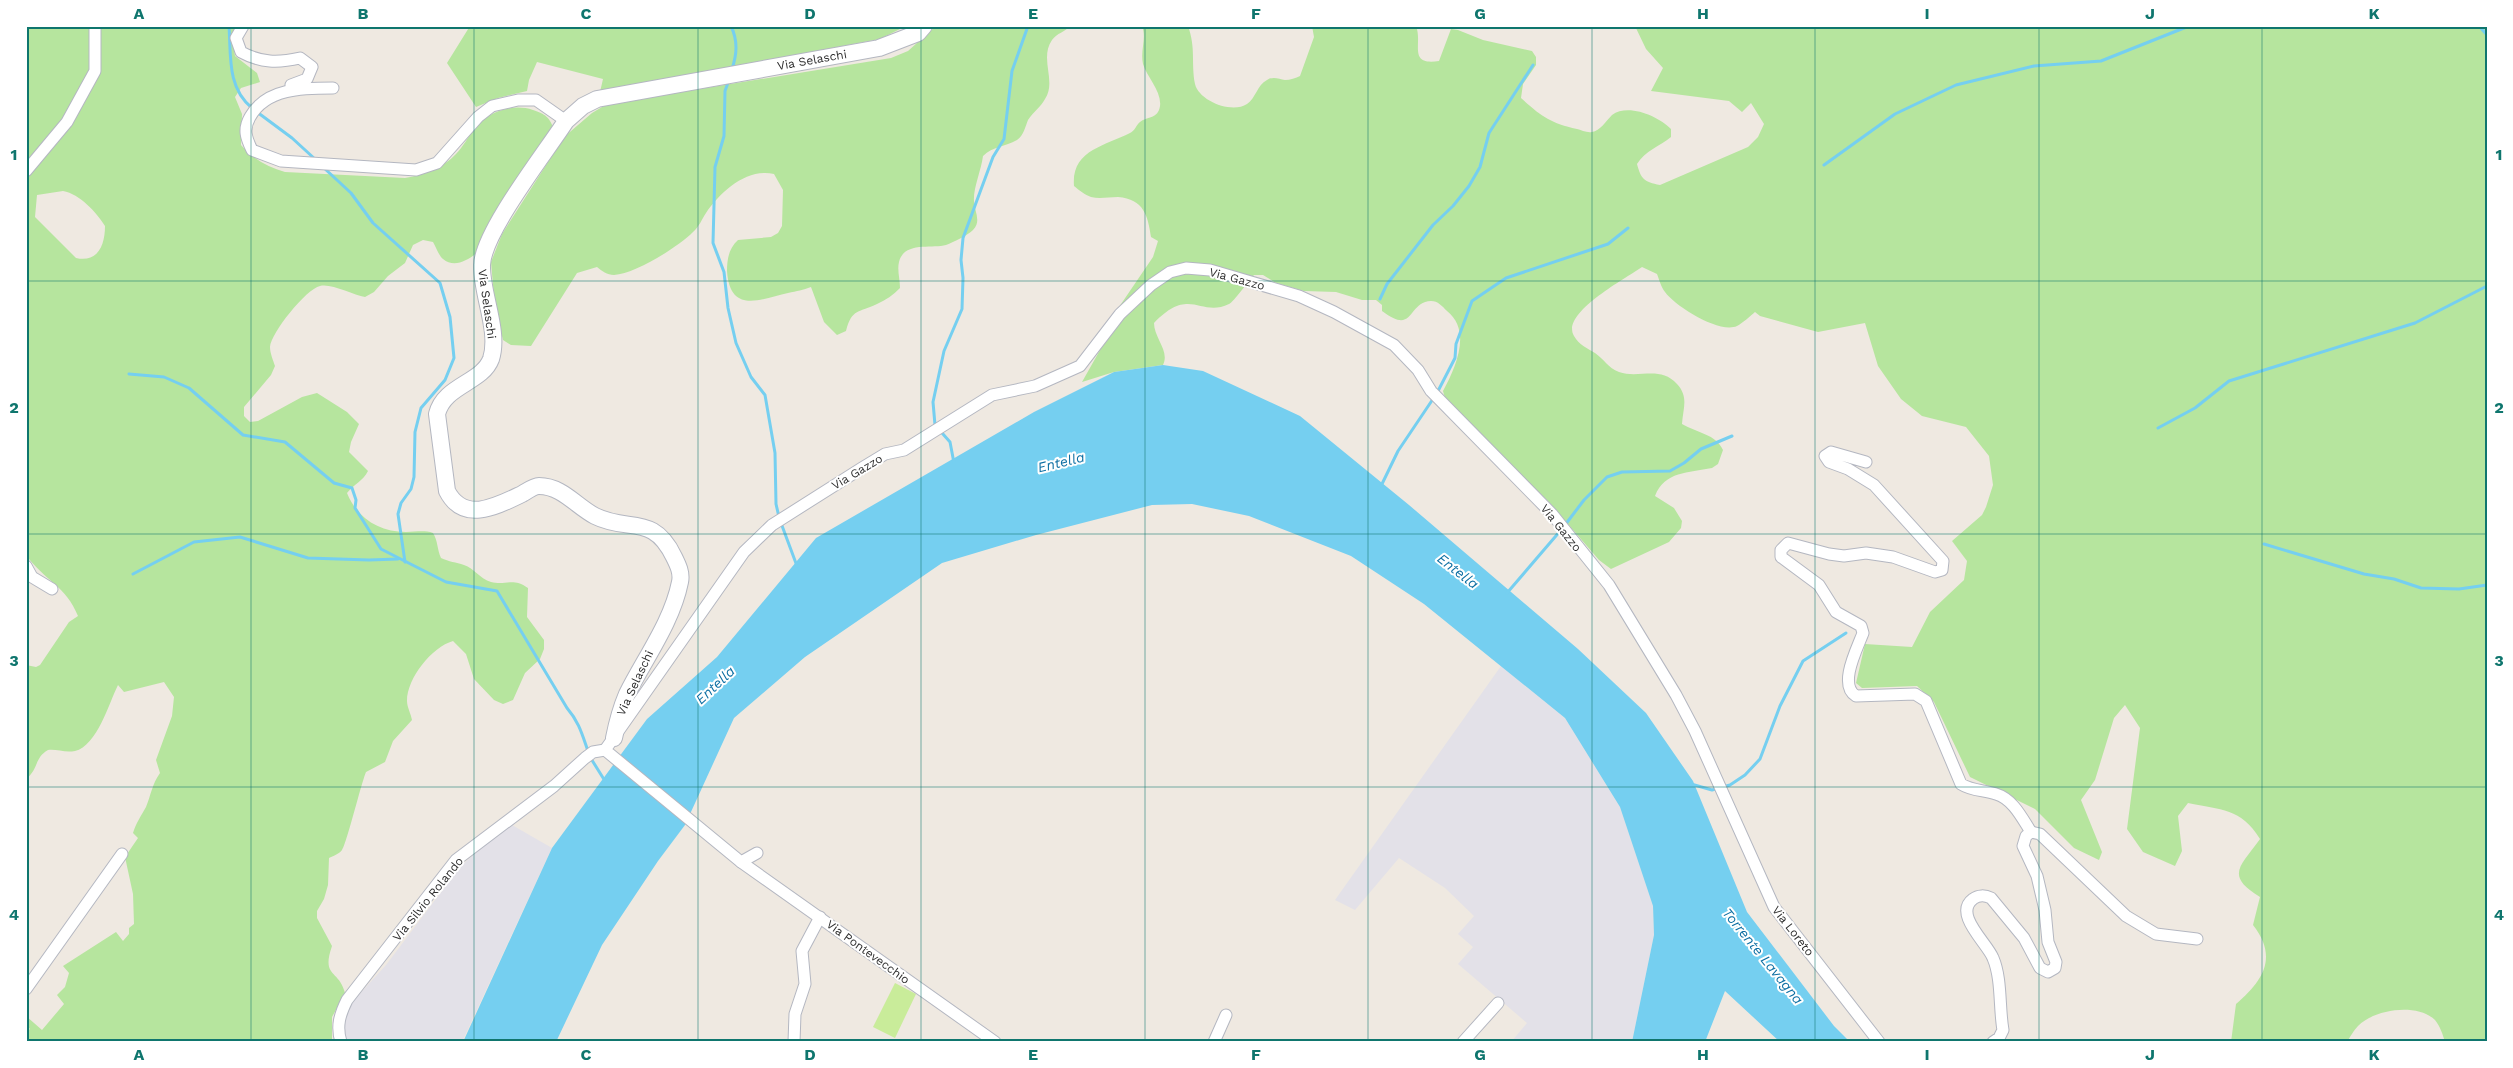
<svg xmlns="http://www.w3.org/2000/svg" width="2513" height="1068" font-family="'Work Sans',sans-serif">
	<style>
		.industrial { fill: #e3e1e8 }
		.green { fill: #b6e59e; fill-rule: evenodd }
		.pitch { fill: #c9ec9a }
		.water { fill: #75cff0 }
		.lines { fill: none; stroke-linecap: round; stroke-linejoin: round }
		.stream { stroke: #75cff0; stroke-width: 3 }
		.street-casing { stroke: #b4b7c1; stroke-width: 13 }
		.secondary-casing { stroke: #b4b7c1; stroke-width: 18 }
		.street { stroke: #fff; stroke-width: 11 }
		.secondary { stroke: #fff; stroke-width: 16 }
		.grid { fill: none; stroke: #0f766e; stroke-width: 1; stroke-opacity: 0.55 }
		.labels { text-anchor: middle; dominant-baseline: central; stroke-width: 4; stroke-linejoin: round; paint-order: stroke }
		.street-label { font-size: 12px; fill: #2e2e2e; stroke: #fff }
		.water-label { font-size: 14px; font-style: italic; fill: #0d6fa3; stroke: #fff }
		.neatline { fill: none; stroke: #0f766e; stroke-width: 2 }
		.grid-label { font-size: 16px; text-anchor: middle; font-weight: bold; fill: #0f766e }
	</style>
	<rect width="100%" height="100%" fill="#efe9e1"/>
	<g class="industrial">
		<path d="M 1501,666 L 1565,718 L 1620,807 L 1653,906 L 1654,935 L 1632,1042 L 1511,1042 L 1527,1023 L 1458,964 L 1473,947 L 1458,934 L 1474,916 L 1445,888 L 1399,858 L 1355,910 L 1335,900 Z"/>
		<path d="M 512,825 L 552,848 L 462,1042 L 344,1042 L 346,1011 L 356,998 L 386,965 L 460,867 L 489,841 Z"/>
	</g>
	<g class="green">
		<path d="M 26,26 L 237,26 L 232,38 L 235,56 L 257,73 L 260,82 L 241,88 L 235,97 L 242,114 L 241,145 C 253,159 268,167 285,172 L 405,178 C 423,175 443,168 456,154 C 463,147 468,137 474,129 C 487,112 512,103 533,110 C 545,114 550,117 554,130 L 479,251 C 470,259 455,269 443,259 C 439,256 436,247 433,242 L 423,240 L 413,245 L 405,263 L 388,276 L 374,292 L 365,297 C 353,295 331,283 320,286 C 306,289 271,333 270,347 C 270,353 273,360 275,366 L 271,375 L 244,407 L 244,416 L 250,422 L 258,421 L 302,397 L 317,393 L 347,412 L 359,424 L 351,442 L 349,452 L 368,471 C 363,481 354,484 347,493 C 357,518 379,532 406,532 C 416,532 424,530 433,533 C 438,541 437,549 441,558 C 449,562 456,562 464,565 C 474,568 480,579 491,582 C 506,586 512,577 528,588 L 527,617 L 544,640 L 544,649 L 540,659 L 525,673 L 513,700 L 503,704 L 494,700 L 474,679 L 466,654 L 453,641 C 432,647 407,678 407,701 C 407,707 411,714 412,720 L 393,741 L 385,762 L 366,772 C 361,784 346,846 342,850 C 339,854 333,856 329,858 L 328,885 L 324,899 L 317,911 L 317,918 L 332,946 C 321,978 339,969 345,993 L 332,1017 L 332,1042 L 26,1041 L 26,1032 L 30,1029 L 26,1025 L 26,1016 L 42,1030 L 64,1004 L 57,995 L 65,987 L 69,973 L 63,966 L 116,932 L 123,941 L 129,934 L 129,928 L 134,924 L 133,894 L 125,857 L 138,838 L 133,833 C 136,823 141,816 146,807 C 151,795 152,784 160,773 L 156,760 L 172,716 L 174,697 L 164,682 L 124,692 L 118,685 C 109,703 97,746 75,751 C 65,753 57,749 48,750 C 34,758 39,769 26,779 L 26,665 L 36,667 L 40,665 L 69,622 L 78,616 C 66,586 44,580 26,555 ZM 63,191 C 80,194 96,212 105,226 C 105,245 98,263 76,258 L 35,217 L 37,195 Z"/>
		<path d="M 470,26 L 906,26 L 880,39 L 600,92 L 603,79 L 537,62 L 529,80 L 527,91 L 498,98 L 476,107 L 447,63 Z"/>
		<path d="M 936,26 L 1070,26 C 1065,32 1057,33 1052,40 C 1039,59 1057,81 1045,99 C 1041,107 1033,112 1028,120 C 1025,127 1024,135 1017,140 C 1005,147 993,146 983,156 C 981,171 973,189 974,201 C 974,211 982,221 973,230 C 968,235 954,242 946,245 C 932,249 904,241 899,262 C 897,270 900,279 900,288 C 893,295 886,300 877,304 C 859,313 852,308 846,331 L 837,335 L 824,322 L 811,287 C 803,290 797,291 788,293 C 763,298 730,316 727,271 C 727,259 729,248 738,240 L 771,237 L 778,233 L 782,226 L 783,190 L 774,174 C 747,168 721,191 706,213 C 702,219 699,227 693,232 C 678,247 635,274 614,275 C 607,275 602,271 597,267 L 577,273 L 531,346 L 511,345 L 503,340 L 495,308 L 491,262 L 502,234 L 564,137 L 592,113 L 607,104 L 891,58 L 908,51 Z"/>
		<path d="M 1142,26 L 1188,26 C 1196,48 1191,63 1195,84 C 1199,101 1232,114 1247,104 C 1256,98 1257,85 1267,80 C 1273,76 1279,79 1285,80 C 1290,80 1296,78 1300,76 L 1314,37 L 1312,26 L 1416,26 C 1423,43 1407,66 1439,61 L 1451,29 L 1458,30 L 1483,40 L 1532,51 L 1536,57 L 1536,65 L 1523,84 L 1521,98 C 1541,116 1550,123 1577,129 C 1581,130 1587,133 1592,132 C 1600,131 1606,121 1612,115 C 1628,103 1658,116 1671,129 L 1671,137 C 1660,146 1645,151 1637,164 C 1641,179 1644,182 1660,185 L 1748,147 L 1758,137 L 1764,124 L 1751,103 L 1742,112 L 1729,101 L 1651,91 L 1663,68 L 1646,49 L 1635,26 L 2487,26 L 2487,1042 L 2445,1042 C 2443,1035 2440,1026 2435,1020 C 2417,1003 2375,1009 2358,1026 C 2354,1030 2350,1037 2347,1042 L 2231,1042 L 2236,1004 C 2264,980 2278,957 2253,925 L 2260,897 C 2224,875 2241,866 2260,839 C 2241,808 2221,810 2188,803 L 2178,816 L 2182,851 L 2175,866 L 2143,852 L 2127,829 L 2140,728 L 2125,705 L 2114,718 L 2095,780 L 2081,800 L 2102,852 L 2099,860 L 2074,848 L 2035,809 L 1970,777 L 1934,702 L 1917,686 L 1862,688 L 1856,683 L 1865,644 L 1912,647 L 1930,612 L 1964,580 L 1967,561 L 1952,541 L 1982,515 L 1986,507 L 1993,485 L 1989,456 L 1966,427 L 1922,416 L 1901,399 L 1878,366 L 1865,323 L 1818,332 L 1760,316 L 1755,312 C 1750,316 1743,323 1737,326 C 1719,334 1675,306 1665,292 C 1661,287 1659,279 1657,274 L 1642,267 C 1627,278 1560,313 1574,336 C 1579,345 1587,348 1595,353 C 1604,359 1608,368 1619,372 C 1639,379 1660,365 1677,384 C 1689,397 1683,408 1682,424 C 1697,433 1716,434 1723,450 L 1718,464 L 1712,468 C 1688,473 1665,471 1655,496 L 1674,508 L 1682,521 L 1681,528 L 1669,542 L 1611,569 L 1599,560 L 1548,501 L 1468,425 L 1445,398 L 1443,391 C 1456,367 1472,331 1447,311 C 1442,306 1438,301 1431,301 C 1407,302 1415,336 1382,311 L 1382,305 L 1376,300 L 1362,300 L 1336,292 L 1304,291 L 1276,283 L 1263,275 L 1254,275 C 1248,281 1234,302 1229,304 C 1200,318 1190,285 1154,323 C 1154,338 1170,351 1163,365 L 1114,372 L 1082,382 L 1104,343 L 1117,310 L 1153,257 L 1158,241 L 1151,237 C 1148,216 1144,199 1118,197 C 1108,197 1100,199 1091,197 C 1085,195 1079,190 1074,186 C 1071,150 1105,146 1130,133 C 1135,131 1136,125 1140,122 C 1148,116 1158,119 1160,106 C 1162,92 1147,77 1143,64 C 1140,50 1147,38 1142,26 Z"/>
	</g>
	<path class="pitch" d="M 895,983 L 916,994 L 895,1038 L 873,1027 Z"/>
	<path class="water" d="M 1163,365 L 1203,371 L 1300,416 L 1409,505 L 1578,649 L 1646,713 L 1693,781 L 1747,912 L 1834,1026 L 1850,1042 L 1780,1042 L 1725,991 L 1705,1042 L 1632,1042 L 1654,935 L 1653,906 L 1620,807 L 1565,718 L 1424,604 L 1351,556 L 1249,516 L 1192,504 L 1152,505 L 1036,535 L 942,563 L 805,657 L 734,718 L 685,825 L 658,861 L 602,945 L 556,1042 L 463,1042 L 552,848 L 647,719 L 717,657 L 816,538 L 1034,412 L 1114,372 Z"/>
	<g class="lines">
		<g class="stream">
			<path d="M 229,26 C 231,56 227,88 252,108"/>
			<path d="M 731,26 C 738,41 737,54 732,69"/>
			<path d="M 2479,26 L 2487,35"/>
			<path d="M 729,80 L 725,91 L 724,136 L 715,167 L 713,243 L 724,272 L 728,308 L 736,343 L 751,377 L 765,395 L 775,453 L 776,504 L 779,517"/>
			<path d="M 257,112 L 292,138 L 316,160"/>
			<path d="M 1824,165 L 1895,114 L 1956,85 L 2034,66 L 2101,61 L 2189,26"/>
			<path d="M 324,168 L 351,193 L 373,223 L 440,283 L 450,317 L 454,358 L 445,380 L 421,408 L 415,432 L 414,477 L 411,489 L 401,503 L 398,514 L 405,562"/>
			<path d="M 1380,299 L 1387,284 L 1433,225 L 1453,206 L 1469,186 L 1480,167 L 1489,133 L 1533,65"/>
			<path d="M 129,374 L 164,377 L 189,388 L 243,435 L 285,442 L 334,483 L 352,488 L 356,500 L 355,508 L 381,549 L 446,582 L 497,591 L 567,708 C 579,722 582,734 588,751"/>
			<path d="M 2158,428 L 2195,408 L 2229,381 L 2415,323 L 2487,286"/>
			<path d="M 954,463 L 950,442 L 935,425 L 933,402 L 944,351 L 962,309 L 963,278 L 961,260 L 963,238 L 993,157 L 1004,139 L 1012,71 L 1028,26"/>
			<path d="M 1381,486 L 1398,451 L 1437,393 L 1455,358 L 1456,344 L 1472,301 L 1506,278 L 1608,244 L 1628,228"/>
			<path d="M 781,523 L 797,566"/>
			<path d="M 1565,525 L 1584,500 L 1607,477 L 1622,472 L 1670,471 L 1684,463 L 1701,449 L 1732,436"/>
			<path d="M 2264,544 L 2364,574 L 2394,579 L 2421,588 L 2459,589 L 2487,585"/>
			<path d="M 133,574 L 194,542 L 240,537 L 308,558 L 369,560 L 398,559"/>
			<path d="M 1507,593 L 1561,530"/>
			<path d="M 590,757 L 605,781"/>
			<path d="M 1691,784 L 1712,790 L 1730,785 L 1745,775 L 1760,759 L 1780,706 L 1803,661 L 1846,633"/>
		</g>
		<defs>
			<g id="street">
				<path d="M 243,26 L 236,38 L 241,52 C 261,63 278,63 300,58 L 312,67 L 307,79 L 291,85"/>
				<path d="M 333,88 C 303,88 266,88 250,117 C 243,129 246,138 252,150 L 281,161 L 416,170 L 437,163 L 478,117 L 492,106 L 518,100 L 536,100 L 566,121"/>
				<path d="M 26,171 L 67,122 L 95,71 L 95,26"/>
				<path d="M 1866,462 L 1831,452 L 1825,456 L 1829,462 L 1848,469 L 1874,485 L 1943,561 L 1942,570 L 1935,572 L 1893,557 L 1866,553 L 1844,556 L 1829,554 L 1788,543 L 1781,550 L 1781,557 L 1819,585 L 1836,612 L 1861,626 L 1863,633 C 1857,649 1838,685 1856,696 L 1915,694 L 1926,701 L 1961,784 C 1972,791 1984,790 1996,794 C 2013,799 2022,818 2031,832"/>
				<path d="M 26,566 L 32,577 L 52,589"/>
				<path d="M 757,853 L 741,862 L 605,750 L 744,552 L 772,525 L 862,468 L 885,454 L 904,450 L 992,395 L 1035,386 L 1080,366 L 1120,314 L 1151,285 L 1170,272 L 1186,268 L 1210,270 L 1299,296 L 1334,312 L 1394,345 L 1418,370 L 1431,391 L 1552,514 L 1609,585 L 1676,695 L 1695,731 L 1774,907 L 1879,1042"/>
				<path d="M 741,862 L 995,1042"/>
				<path d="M 26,989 L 122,854"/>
				<path d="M 341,1042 C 336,1026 340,1014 347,1000 L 456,860 L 554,786 L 585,758 L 593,752 L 605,750"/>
				<path d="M 794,1042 L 795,1014 L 805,984 L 802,951 L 820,917"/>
				<path d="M 1214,1042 L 1226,1015"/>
				<path d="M 1463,1042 L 1498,1003"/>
				<path d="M 1993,1042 L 1999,1038 L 2003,1030 C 1999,1008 2002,979 1993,958 C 1987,943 1953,914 1973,899 C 1978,895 1985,895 1991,898 L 2024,938 L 2040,968 L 2048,972 L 2055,968 L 2056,962 L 2048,942 L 2045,910 L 2037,876 L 2023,846 L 2026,836 L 2031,832 L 2040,834 L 2126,916 L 2156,934 L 2197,939"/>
			</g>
			<path id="secondary" d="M 614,738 C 617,723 621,708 627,694 C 645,658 672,622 680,582 C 682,573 678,565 674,557 C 653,513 629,533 595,516 C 576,506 562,486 539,486 C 534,486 527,491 522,494 C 497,506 464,524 447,491 L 437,414 C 444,385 482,383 491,359 C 500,331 481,293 482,265 C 483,232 546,152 566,121 L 583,106 L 597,99 L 879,48 L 918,33 L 924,26"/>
		</defs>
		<use href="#street" class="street-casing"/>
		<use href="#secondary" class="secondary-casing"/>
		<use href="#street" class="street"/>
		<use href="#secondary" class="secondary"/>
	</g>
	<path class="grid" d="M 251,26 L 251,1042M 474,26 L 474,1042M 698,26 L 698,1042M 921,26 L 921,1042M 1145,26 L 1145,1042M 1368,26 L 1368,1042M 1592,26 L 1592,1042M 1815,26 L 1815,1042M 2039,26 L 2039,1042M 2262,26 L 2262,1042M 26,281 L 2487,281M 26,534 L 2487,534M 26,787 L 2487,787"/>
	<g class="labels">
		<g class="street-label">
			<text transform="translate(812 60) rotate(-10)">Via Selaschi</text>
			<text transform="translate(1237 279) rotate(15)">Via Gazzo</text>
			<text transform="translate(487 304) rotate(82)">Via Selaschi</text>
			<text transform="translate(857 472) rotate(-31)">Via Gazzo</text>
			<text transform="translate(1561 528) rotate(51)">Via Gazzo</text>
			<text transform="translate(635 683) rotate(-65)">Via Selaschi</text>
			<text transform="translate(428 899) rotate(-51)">Via Silvio Rolando</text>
			<text transform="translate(1793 931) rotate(52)">Via Loreto</text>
			<text transform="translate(868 952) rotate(36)">Via Pontevecchio</text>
		</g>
		<g class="water-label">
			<text transform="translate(1061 462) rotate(-14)">Entella</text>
			<text transform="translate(1458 571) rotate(38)">Entella</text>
			<text transform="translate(715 685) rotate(-43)">Entella</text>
			<text transform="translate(1763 956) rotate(51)">Torrente Lavagna</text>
		</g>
	</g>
	<rect width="2513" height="1068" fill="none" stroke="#ffffff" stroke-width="55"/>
	<rect x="28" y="28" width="2458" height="1012" class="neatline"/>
	<g class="grid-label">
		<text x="139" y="19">A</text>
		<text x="363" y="19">B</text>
		<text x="586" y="19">C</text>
		<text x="810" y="19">D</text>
		<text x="1033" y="19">E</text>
		<text x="1256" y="19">F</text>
		<text x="1480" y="19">G</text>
		<text x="1703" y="19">H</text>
		<text x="1927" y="19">I</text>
		<text x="2150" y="19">J</text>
		<text x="2374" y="19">K</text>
		<text x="14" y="160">1</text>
		<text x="2499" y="160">1</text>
		<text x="14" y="413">2</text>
		<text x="2499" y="413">2</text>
		<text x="14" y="666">3</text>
		<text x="2499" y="666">3</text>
		<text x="14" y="920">4</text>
		<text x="2499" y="920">4</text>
		<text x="139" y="1060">A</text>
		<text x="363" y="1060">B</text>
		<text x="586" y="1060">C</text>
		<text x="810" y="1060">D</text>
		<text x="1033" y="1060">E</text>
		<text x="1256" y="1060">F</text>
		<text x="1480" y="1060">G</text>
		<text x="1703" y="1060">H</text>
		<text x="1927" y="1060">I</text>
		<text x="2150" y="1060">J</text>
		<text x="2374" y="1060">K</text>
	</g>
</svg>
